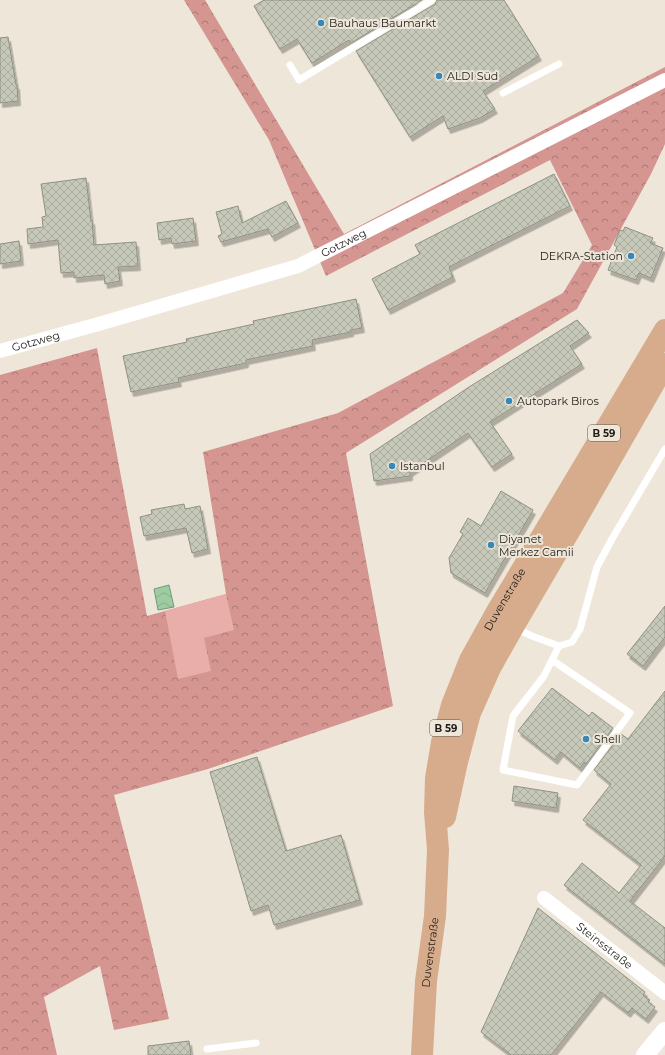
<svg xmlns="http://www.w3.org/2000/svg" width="665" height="1055" font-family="Montserrat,sans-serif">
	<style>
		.forest { fill: url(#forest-crowns) }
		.garden { fill: #e9aea9 }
		.water { fill: url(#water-waves); stroke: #779778 }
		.building { fill: url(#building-cross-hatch); stroke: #8e9182; filter: url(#shadow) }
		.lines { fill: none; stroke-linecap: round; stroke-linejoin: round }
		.service { stroke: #fff; stroke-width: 7 }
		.minor { stroke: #fff; stroke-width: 14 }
		.tertiary { stroke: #fff; stroke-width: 18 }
		.primary { stroke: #d7ac8c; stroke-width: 22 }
		.poi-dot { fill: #3688b9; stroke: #eee7d9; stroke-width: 1.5 }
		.labels { text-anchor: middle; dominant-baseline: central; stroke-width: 4; stroke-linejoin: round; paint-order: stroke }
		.shield { fill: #eee7d9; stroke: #5d5951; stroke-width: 1 }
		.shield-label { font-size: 10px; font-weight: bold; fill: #1f1c17 }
		.poi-label { font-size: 11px; fill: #1f1c17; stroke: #eee7d9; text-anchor: start }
		.street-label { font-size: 11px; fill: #1f1c17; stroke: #eee7d9 }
	</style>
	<defs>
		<pattern id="forest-crowns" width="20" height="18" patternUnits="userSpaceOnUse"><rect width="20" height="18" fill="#d59590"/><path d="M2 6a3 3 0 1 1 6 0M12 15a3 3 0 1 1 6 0" fill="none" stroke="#ac7975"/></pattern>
		<pattern id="water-waves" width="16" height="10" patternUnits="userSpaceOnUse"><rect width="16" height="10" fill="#9dcca1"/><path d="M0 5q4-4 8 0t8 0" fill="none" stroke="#87af8a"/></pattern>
		<pattern id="building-cross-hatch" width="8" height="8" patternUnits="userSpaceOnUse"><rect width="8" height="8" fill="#c6c9b9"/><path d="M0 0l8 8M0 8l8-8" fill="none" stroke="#aaac9e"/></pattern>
		<filter id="shadow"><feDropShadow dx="2.5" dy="4.5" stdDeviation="0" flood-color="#0004"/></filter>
	</defs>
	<rect width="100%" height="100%" fill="#eee7d9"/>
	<path class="forest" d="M 184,0 L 205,0 L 344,234 L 665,67 L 665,144 L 651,174 L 577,309 L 346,453 L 393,706 L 208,769 L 114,795 L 140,895 L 169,1019 L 114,1030 L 100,966 L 44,997 L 57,1055 L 0,1055 L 0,375 L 97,348 L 147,616 L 226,594 L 203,452 L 338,413 L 563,293 L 592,245 L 550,160 L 326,276 L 269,140 Z"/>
	<path class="garden" d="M 226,594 L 234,630 L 204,638 L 211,671 L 178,679 L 165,611 Z"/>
	<path class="water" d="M 169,585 L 174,607 L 158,610 L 154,589 Z"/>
	<g class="building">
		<path d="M 264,0 L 422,0 L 351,43 L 349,40 L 312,63 L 297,39 L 280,49 L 254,6 Z"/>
		<path d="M 437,0 L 504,0 L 539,56 L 483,91 L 495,109 L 480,118 L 448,129 L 443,116 L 410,137 L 356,51 L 435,4 Z"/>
		<path d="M 8,37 L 16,85 L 17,85 L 18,101 L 0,103 L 0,38 Z"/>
		<path d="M 554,174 L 570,206 L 449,267 L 453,277 L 388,310 L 372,279 L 420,254 L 415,245 Z"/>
		<path d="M 86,178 L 91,221 L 92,220 L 94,245 L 136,242 L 138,266 L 118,267 L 120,281 L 105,284 L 104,275 L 74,278 L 74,272 L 61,273 L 58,240 L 28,244 L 27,229 L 43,227 L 42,217 L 46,216 L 41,184 Z"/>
		<path d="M 286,201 L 298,223 L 272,237 L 268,229 L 221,242 L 218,236 L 222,234 L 216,212 L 238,206 L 242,223 Z"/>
		<path d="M 193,218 L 196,241 L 172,244 L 171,238 L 159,240 L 157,223 Z"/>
		<path d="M 625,227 L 653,238 L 650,243 L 663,248 L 651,278 L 639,273 L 636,280 L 608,270 L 617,247 L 614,245 L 620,230 L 623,231 Z"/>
		<path d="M 19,241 L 21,261 L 0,264 L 0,244 Z"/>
		<path d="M 356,299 L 362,328 L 351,330 L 351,332 L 312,340 L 313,346 L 246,360 L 246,363 L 178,378 L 179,382 L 131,392 L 123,356 L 187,342 L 186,339 L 254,324 L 253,321 Z"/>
		<path d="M 577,320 L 589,333 L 570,346 L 582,364 L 490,422 L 512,454 L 492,467 L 468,433 L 410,472 L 410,476 L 374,481 L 370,454 L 469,387 Z"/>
		<path d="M 501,491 L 533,510 L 485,593 L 451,573 L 449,558 L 463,534 L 460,532 L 468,518 L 481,526 Z"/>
		<path d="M 184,504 L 185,509 L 200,506 L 208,549 L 192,553 L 186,528 L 144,536 L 140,517 L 152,514 L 151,510 Z"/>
		<path d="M 665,606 L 665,637 L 643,666 L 627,654 Z"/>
		<path d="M 552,688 L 589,716 L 592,712 L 613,728 L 586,764 L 584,762 L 580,768 L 561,752 L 555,760 L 518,731 Z"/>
		<path d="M 665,691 L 665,856 L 630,901 L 665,928 L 665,964 L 564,885 L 582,863 L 619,893 L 641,865 L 583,820 L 611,784 L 594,770 L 621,734 L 628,739 Z"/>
		<path d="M 257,757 L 286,851 L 341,835 L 360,900 L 274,925 L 268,905 L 251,911 L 210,772 Z"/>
		<path d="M 514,786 L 558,793 L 556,808 L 512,801 Z"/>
		<path d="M 538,908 L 645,992 L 643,995 L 650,1000 L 648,1002 L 655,1007 L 646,1019 L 632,1008 L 628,1013 L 601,992 L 551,1055 L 511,1055 L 481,1032 Z"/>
		<path d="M 189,1041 L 191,1055 L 148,1055 L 148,1046 Z"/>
	</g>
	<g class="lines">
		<g class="service">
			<path d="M 290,65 L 299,80 L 432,0"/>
			<path d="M 503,93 L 559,64"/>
			<path d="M 515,628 L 532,636 L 559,646 L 572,642 L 580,629 L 597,567 L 612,539 L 665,449"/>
			<path d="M 552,660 L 630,713 L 577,785 L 503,770 L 513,716 L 544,676 L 559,646"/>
			<path d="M 207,1049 L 256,1043"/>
		</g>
		<g class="minor">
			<path id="s1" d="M 0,351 L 95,325 L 298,266 L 665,80"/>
			<path id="s2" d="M 544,898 L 665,993"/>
		</g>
		<path class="tertiary" d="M 645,1055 L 665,1031"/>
		<g class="primary">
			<path d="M 445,817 L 457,762 L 470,713 L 490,668 L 513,627 L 574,523 L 665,364"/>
			<path id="s3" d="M 422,1055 L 426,981 L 435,916 L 438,850 L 435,812 L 436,778 L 442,742 L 452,705 L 470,660 L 495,615 L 665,330"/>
		</g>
	</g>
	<g class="poi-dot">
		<circle cx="321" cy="23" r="4"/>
		<circle cx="439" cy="76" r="4"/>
		<circle cx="631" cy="256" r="4"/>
		<circle cx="509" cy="401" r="4"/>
		<circle cx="392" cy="466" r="4"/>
		<circle cx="491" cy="545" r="4"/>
		<circle cx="586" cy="739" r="4"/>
	</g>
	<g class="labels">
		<g class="shield">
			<rect x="588" y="425" width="32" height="16" rx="3"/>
			<rect x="430" y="720" width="32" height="16" rx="3"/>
		</g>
		<g class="shield-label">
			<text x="604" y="433">B 59</text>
			<text x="446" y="728">B 59</text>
		</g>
		<g class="poi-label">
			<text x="329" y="23">Bauhaus Baumarkt</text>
			<text x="447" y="76">ALDI Süd</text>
			<text x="623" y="256" text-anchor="end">DEKRA-Station</text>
			<text x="517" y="401">Autopark Biros</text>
			<text x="400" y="466">Istanbul</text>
			<text x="499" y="539">Diyanet<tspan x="499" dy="13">Merkez Camii</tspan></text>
			<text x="594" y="739">Shell</text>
		</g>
		<g class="street-label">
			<text stroke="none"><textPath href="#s1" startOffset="361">Gotzweg</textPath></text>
			<text stroke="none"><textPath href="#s1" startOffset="37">Gotzweg</textPath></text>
			<text stroke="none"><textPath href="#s3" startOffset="471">Duvenstraße</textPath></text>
			<text stroke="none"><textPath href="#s2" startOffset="77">Steinsstraße</textPath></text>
			<text stroke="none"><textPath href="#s3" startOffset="103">Duvenstraße</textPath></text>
		</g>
	</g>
</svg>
